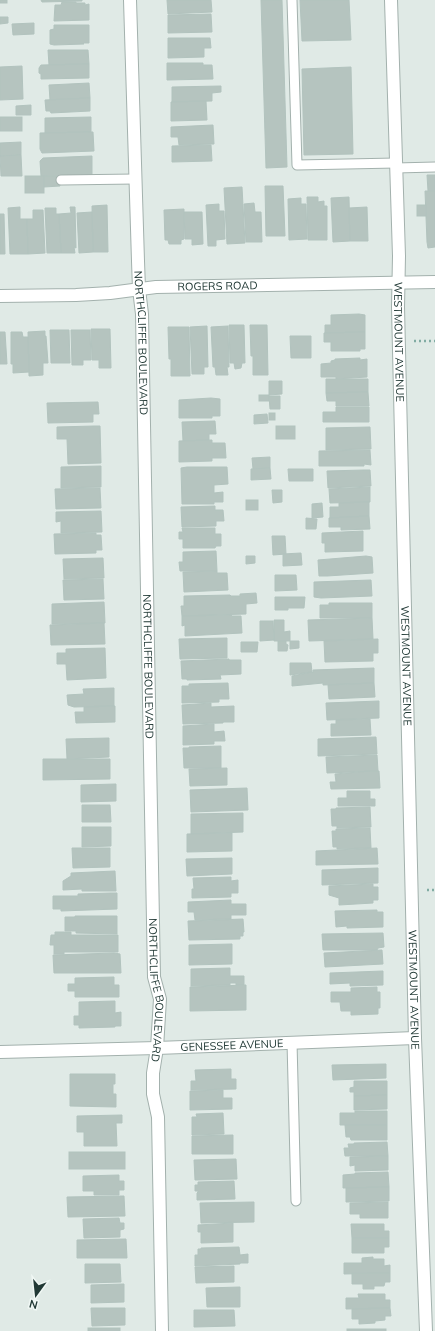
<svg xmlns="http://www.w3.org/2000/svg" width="435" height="1331" font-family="Mulish,sans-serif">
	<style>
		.building { fill: #b5c4bf; stroke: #b2c3be }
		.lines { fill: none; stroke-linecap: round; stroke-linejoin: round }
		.service-casing { stroke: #a3b1ad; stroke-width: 11 }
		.minor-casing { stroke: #a3b1ad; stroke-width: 14 }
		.tertiary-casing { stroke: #a3b1ad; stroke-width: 14 }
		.path { stroke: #81aca3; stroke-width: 2.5; stroke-dasharray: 2 3; stroke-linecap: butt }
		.service { stroke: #fff; stroke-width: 9 }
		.minor { stroke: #fff; stroke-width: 12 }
		.tertiary { stroke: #fff; stroke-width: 12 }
		.labels { text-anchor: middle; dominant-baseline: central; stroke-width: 3; stroke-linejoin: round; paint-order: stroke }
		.street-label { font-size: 11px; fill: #213935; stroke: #f0f7f4 }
	</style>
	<rect width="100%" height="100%" fill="#e0eae6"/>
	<g class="building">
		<rect x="0" y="0" width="7" height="3"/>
		<path d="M 41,0 L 82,0 L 82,1 L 42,2 Z"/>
		<path d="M 167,0 L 211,0 L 212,12 L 168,14 Z"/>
		<path d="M 261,0 L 282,0 L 287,167 L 266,168 Z"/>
		<path d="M 300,0 L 349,0 L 351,40 L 302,41 Z"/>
		<path d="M 62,2 L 76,2 L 76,3 L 85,3 L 85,5 L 89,4 L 89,20 L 54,21 L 55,5 L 61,5 Z"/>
		<path d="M 211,14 L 212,32 L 168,33 L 168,15 Z"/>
		<path d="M 0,17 L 8,17 L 8,23 L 0,24 Z"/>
		<path d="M 34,23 L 34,34 L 13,35 L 12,24 Z"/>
		<path d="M 54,25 L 89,25 L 89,43 L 83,43 L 84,44 L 54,45 L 50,44 L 50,30 L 54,29 Z"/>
		<path d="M 168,38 L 210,38 L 211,48 L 204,48 L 204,57 L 168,58 Z"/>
		<path d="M 48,50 L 88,50 L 89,64 L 49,65 Z"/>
		<path d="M 167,63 L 203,63 L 203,65 L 212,65 L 213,79 L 167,80 Z"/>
		<path d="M 89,64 L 89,78 L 41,79 L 41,74 L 39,73 L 39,68 L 41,65 Z"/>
		<path d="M 22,66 L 23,99 L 0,100 L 0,67 Z"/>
		<path d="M 351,67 L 353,154 L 304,155 L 302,69 Z"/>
		<path d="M 89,83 L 90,98 L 50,100 L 49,85 Z"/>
		<path d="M 221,86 L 221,92 L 212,93 L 212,101 L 172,102 L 172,87 Z"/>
		<path d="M 90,98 L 90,111 L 51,113 L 50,111 L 46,111 L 45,100 Z"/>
		<path d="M 206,101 L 207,120 L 171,121 L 171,102 Z"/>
		<path d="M 31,105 L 31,115 L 16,115 L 16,106 Z"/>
		<rect x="0" y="117" width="22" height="14"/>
		<path d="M 91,117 L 91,132 L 45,133 L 45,118 Z"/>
		<path d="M 213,125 L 214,144 L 179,145 L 178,137 L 171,137 L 171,127 Z"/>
		<path d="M 93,132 L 94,151 L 42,153 L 40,149 L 40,133 Z"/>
		<path d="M 21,142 L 21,155 L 0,156 L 0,143 Z"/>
		<path d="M 211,145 L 212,161 L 172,162 L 172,146 Z"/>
		<path d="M 21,155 L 22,176 L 1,176 L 0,156 Z"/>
		<path d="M 92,156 L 92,175 L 41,176 L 40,161 L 43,158 Z"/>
		<path d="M 427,175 L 435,175 L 435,191 L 428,191 Z"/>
		<rect x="25" y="176" width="19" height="17"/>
		<path d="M 44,176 L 59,176 L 60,186 L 44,187 Z"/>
		<path d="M 265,186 L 283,186 L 285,236 L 266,236 Z"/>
		<path d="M 242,187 L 245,243 L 227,244 L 224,188 Z"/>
		<path d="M 425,191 L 435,191 L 435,247 L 428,248 L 427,242 Z"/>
		<path d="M 307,197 L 318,197 L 318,202 L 324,201 L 324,206 L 327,206 L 327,240 L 308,240 Z"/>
		<path d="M 349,197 L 350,241 L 333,242 L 331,198 Z"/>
		<path d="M 301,198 L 301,204 L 306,204 L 307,239 L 289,240 L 288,199 Z"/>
		<path d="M 254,203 L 255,212 L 261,212 L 262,242 L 246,242 L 244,204 Z"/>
		<path d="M 219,204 L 219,211 L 224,211 L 225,239 L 216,240 L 216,246 L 208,246 L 206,205 Z"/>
		<path d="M 107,205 L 108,252 L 93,252 L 92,206 Z"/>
		<rect x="417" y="205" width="9" height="11"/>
		<path d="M 20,207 L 20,219 L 27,219 L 28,254 L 10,254 L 8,208 Z"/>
		<path d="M 70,207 L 75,207 L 76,248 L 74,247 L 75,253 L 61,253 L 59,214 L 71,213 Z"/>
		<path d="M 367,207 L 368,241 L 350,241 L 349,208 Z"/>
		<path d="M 45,208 L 56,208 L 56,214 L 59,214 L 61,253 L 47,253 Z"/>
		<path d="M 184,209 L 184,239 L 181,240 L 181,244 L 169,244 L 168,240 L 165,240 L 164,210 Z"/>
		<path d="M 33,210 L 43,210 L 45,253 L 28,254 L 27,219 L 33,219 Z"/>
		<path d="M 92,212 L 93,252 L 79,253 L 77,213 Z"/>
		<path d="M 184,212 L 202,212 L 203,244 L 192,245 L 192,239 L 185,239 Z"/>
		<path d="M 0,214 L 4,214 L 5,254 L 0,254 Z"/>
		<path d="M 359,314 L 365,315 L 365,332 L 325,333 L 325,325 L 331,325 L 331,315 Z"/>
		<path d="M 229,325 L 244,325 L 245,363 L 242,363 L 241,368 L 235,369 L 234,363 L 230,363 Z"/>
		<path d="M 250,325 L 267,325 L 268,375 L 253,375 L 253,356 L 251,356 Z"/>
		<path d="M 207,326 L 208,367 L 204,367 L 204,374 L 192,374 L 190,327 Z"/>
		<path d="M 228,326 L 229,367 L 227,367 L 228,375 L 216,375 L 215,367 L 213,367 L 211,327 Z"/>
		<path d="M 168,327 L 189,327 L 190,376 L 171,376 L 171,359 L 169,359 Z"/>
		<path d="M 91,329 L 110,329 L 111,368 L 99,368 L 99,360 L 92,360 Z"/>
		<path d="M 50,330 L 69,330 L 70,363 L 51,363 Z"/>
		<path d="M 71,330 L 90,330 L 91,360 L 83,360 L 83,365 L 72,365 Z"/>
		<path d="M 45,331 L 45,336 L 46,336 L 48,363 L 43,363 L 43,375 L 29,376 L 28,332 Z"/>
		<path d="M 0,332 L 5,332 L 7,364 L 0,364 Z"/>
		<path d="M 11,332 L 22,332 L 23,337 L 28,337 L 29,372 L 13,373 L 13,364 L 11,364 Z"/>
		<path d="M 365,332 L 365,349 L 360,349 L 360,351 L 331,351 L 331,342 L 324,342 L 324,333 Z"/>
		<path d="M 290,336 L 311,336 L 311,358 L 291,358 Z"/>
		<path d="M 360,358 L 360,360 L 367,359 L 367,377 L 336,379 L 336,377 L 321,377 L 321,364 L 331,363 L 331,361 L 335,360 L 335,359 Z"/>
		<path d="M 326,379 L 368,379 L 368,392 L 326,393 Z"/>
		<path d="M 269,381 L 282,381 L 282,394 L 269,395 Z"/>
		<path d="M 368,392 L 369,406 L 336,406 L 336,401 L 327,401 L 326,393 Z"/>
		<rect x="259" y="395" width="10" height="6"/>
		<path d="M 269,396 L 280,396 L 280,409 L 270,409 Z"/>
		<path d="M 211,398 L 220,399 L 220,416 L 212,416 L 212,418 L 179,418 L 179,400 Z"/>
		<path d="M 98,402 L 99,414 L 93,414 L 93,422 L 48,423 L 47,403 Z"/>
		<path d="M 336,407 L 369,407 L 369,422 L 323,422 L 323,412 L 336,412 Z"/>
		<rect x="269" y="413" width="6" height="7"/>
		<path d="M 267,414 L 268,423 L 254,424 L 254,415 Z"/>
		<path d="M 215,421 L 216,434 L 209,434 L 209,440 L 183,441 L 182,422 Z"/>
		<path d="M 94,426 L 100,426 L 101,463 L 68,464 L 67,439 L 57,439 L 57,427 Z"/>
		<rect x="276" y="426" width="19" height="13"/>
		<path d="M 370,427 L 371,449 L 326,450 L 326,428 Z"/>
		<path d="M 212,440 L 212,443 L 225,443 L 226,458 L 212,458 L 212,461 L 179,462 L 179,441 Z"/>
		<path d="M 370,450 L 371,465 L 364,464 L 364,466 L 319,466 L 319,451 Z"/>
		<path d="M 270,457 L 270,468 L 253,469 L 252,458 Z"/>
		<path d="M 101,466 L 101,487 L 61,488 L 61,467 Z"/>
		<path d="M 187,467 L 227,467 L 228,484 L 214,485 L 214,493 L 223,492 L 223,502 L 214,502 L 214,504 L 182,504 L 181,468 Z"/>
		<path d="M 270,468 L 271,479 L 251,480 L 251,469 Z"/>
		<path d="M 288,469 L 313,469 L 313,481 L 289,481 Z"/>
		<path d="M 364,470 L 370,470 L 371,486 L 328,488 L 327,471 Z"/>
		<path d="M 370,487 L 370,502 L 330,503 L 329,489 Z"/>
		<path d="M 100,488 L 101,508 L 56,509 L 55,489 Z"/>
		<path d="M 272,490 L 282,490 L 282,502 L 273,503 Z"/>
		<rect x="246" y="500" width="12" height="10"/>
		<path d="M 369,502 L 369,516 L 330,518 L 330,507 L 339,507 L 339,503 Z"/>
		<path d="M 322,503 L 323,517 L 312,518 L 312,504 Z"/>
		<path d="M 215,506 L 215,510 L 223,510 L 224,521 L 216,521 L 216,526 L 182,527 L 181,507 Z"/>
		<path d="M 101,511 L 102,532 L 61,533 L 61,521 L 56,522 L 56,512 Z"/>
		<path d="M 369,516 L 370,529 L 341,530 L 341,527 L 329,527 L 329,518 Z"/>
		<path d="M 306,518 L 317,519 L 316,529 L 306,529 Z"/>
		<path d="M 182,528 L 215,528 L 215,534 L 221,534 L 221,546 L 216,546 L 215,548 L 183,548 L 183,539 L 179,539 L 179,532 L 183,532 Z"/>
		<path d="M 363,531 L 363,551 L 325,552 L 325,543 L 322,543 L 322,533 Z"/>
		<path d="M 96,533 L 96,535 L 101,535 L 102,550 L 96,550 L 96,553 L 55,554 L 54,534 Z"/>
		<path d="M 272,536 L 285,536 L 286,554 L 273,555 Z"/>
		<path d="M 216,551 L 217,571 L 180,571 L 179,562 L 183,562 L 183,552 Z"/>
		<path d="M 301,553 L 302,565 L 283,566 L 283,554 Z"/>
		<path d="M 246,556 L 255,556 L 255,563 L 246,564 Z"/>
		<path d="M 366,556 L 372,557 L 373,573 L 327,576 L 319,576 L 318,560 Z"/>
		<path d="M 103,558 L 104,578 L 64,579 L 63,559 Z"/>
		<path d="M 217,571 L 217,573 L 227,573 L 228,590 L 184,592 L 183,572 Z"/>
		<path d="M 275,575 L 296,575 L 297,590 L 275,591 Z"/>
		<path d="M 103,579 L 104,599 L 64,600 L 63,580 Z"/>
		<path d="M 371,580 L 372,596 L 321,598 L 314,597 L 314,582 Z"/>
		<path d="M 256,593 L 257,603 L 246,604 L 246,614 L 182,616 L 181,606 L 184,606 L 184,596 L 230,595 L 231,596 L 240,596 L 240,594 Z"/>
		<path d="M 275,597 L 305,597 L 304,608 L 288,608 L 288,610 L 275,610 Z"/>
		<path d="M 104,602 L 105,623 L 52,624 L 52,604 Z"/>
		<path d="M 329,603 L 372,603 L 372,618 L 320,618 L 320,605 L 329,605 Z"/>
		<path d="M 231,615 L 232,616 L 241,616 L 242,633 L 185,636 L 185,625 L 182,626 L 182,616 Z"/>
		<path d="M 372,618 L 373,639 L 309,641 L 308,620 Z"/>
		<path d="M 274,620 L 284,620 L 284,632 L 290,631 L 290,641 L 274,641 Z"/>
		<path d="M 260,621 L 273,621 L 274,640 L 260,641 Z"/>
		<path d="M 104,623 L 105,644 L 51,645 L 50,625 Z"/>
		<path d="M 227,638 L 227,658 L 180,659 L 179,639 Z"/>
		<path d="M 378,639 L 378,653 L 373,653 L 373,661 L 325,662 L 324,641 Z"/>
		<path d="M 278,641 L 286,641 L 286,644 L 288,645 L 287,651 L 278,651 Z"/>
		<path d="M 290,641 L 299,641 L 299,648 L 290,649 Z"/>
		<path d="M 241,642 L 258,642 L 257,652 L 241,652 Z"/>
		<path d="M 105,648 L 106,678 L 67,680 L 66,664 L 57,664 L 57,653 L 66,653 L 66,649 Z"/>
		<path d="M 229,659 L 229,660 L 241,660 L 241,674 L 220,675 L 221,679 L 187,680 L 187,679 L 182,679 L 181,661 Z"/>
		<path d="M 290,663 L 311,663 L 312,672 L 290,675 Z"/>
		<path d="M 374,668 L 374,683 L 323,685 L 323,683 L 292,686 L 292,676 L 312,672 L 313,673 L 313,670 Z"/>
		<path d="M 228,683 L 229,699 L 219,699 L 219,702 L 182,703 L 182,686 L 189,686 L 189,684 Z"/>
		<path d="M 374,683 L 375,697 L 329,699 L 328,685 Z"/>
		<path d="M 114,688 L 114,706 L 74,707 L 68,705 L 67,695 L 84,694 L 83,689 Z"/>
		<path d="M 379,701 L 379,718 L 327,720 L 326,703 Z"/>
		<path d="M 211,703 L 211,707 L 234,706 L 234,722 L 223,722 L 223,723 L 183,724 L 182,705 Z"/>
		<path d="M 115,706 L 115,722 L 76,723 L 75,712 L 84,712 L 84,707 Z"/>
		<path d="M 370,719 L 371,735 L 331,736 L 331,724 L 336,724 L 336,720 Z"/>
		<path d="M 214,724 L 214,732 L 224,731 L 225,741 L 214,741 L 214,744 L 183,745 L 183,726 Z"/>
		<path d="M 376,737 L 377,754 L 318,756 L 318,739 Z"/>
		<path d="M 109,738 L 109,757 L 67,759 L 66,739 Z"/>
		<path d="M 221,746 L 221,768 L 184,768 L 183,748 L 189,748 L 189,747 Z"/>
		<path d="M 377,755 L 378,771 L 327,773 L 326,757 Z"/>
		<path d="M 43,759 L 110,759 L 110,779 L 43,780 Z"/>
		<path d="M 227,768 L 227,785 L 190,786 L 189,769 Z"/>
		<path d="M 370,771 L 379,771 L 380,788 L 331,789 L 330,782 L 336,782 L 335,774 Z"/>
		<path d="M 116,784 L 116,801 L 81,802 L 81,785 Z"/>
		<path d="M 247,788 L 248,810 L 191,812 L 190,790 Z"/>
		<path d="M 347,791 L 370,791 L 370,799 L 375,799 L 375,806 L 338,806 L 338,798 L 347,798 Z"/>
		<path d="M 82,805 L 110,805 L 111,822 L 82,822 Z"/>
		<path d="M 370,807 L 371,827 L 337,828 L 337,826 L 332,826 L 331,809 L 336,809 L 336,808 Z"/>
		<path d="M 243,813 L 243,832 L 191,834 L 191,814 Z"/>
		<path d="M 82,827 L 111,827 L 111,846 L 82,847 Z"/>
		<path d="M 370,828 L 371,848 L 337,849 L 337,847 L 333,847 L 332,831 L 336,831 L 336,829 Z"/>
		<path d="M 232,833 L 232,851 L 187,852 L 187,834 Z"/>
		<path d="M 72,848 L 110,848 L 110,867 L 73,868 Z"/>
		<path d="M 377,848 L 378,864 L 316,865 L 316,851 Z"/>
		<path d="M 232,858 L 232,874 L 187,876 L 186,859 Z"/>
		<path d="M 378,868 L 378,883 L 322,885 L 322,870 Z"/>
		<path d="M 115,871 L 116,891 L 82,891 L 82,889 L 63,890 L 63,881 L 71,876 L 71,873 Z"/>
		<path d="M 231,877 L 231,881 L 238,880 L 238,893 L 231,893 L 231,897 L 192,898 L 192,889 L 194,889 L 193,878 Z"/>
		<path d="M 373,884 L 373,887 L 378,887 L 378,900 L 373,900 L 373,903 L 339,905 L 339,898 L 329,895 L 329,886 Z"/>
		<path d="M 111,893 L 117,893 L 117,909 L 61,911 L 61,909 L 53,909 L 53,896 L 78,896 L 78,894 Z"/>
		<path d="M 231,900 L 231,904 L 246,904 L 246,915 L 231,915 L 231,919 L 195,920 L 194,912 L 188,912 L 188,902 Z"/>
		<path d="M 377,910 L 377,912 L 383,912 L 383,927 L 347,928 L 347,926 L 336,927 L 335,911 Z"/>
		<path d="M 75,916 L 117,916 L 117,934 L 76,933 L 76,931 L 65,931 L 65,917 L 75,917 Z"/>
		<path d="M 243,919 L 244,932 L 243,932 L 243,936 L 240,936 L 240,939 L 189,940 L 188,921 Z"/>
		<path d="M 55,932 L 71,932 L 71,935 L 118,935 L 118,952 L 64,952 L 64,954 L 54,954 L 54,945 L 50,945 L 51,935 L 55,935 Z"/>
		<path d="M 383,933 L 384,947 L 378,948 L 377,950 L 323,950 L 322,934 Z"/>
		<path d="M 232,944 L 232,964 L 189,965 L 189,945 Z"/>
		<path d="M 382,950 L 383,964 L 325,967 L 324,953 Z"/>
		<path d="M 114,953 L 120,954 L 121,973 L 54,973 L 53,955 Z"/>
		<path d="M 230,968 L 230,976 L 244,976 L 244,985 L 236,985 L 236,983 L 230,983 L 230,985 L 191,986 L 191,969 Z"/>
		<path d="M 383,971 L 383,985 L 350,986 L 350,983 L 330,984 L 330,973 Z"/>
		<path d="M 114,977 L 114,985 L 119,985 L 119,997 L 75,997 L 75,991 L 68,991 L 68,984 L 75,984 L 75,978 Z"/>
		<path d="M 246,985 L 246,1010 L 190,1011 L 190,987 Z"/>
		<path d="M 377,987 L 377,992 L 380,992 L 380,1008 L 378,1008 L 378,1014 L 351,1015 L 351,1011 L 341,1011 L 340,1002 L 331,1002 L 331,992 L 351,992 L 351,988 Z"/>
		<path d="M 115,1001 L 115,1013 L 121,1012 L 121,1026 L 115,1026 L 115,1027 L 79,1028 L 79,1025 L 74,1025 L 74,1016 L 79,1016 L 79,1002 Z"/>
		<path d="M 386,1064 L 386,1078 L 333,1080 L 332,1065 Z"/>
		<path d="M 231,1069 L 231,1079 L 236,1079 L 236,1089 L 191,1090 L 191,1081 L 196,1081 L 195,1070 Z"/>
		<path d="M 70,1074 L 115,1074 L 115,1084 L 113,1084 L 113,1094 L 116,1094 L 116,1107 L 70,1106 Z"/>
		<path d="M 354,1081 L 387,1081 L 387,1095 L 354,1096 L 354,1092 L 350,1092 L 350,1088 L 354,1087 Z"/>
		<path d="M 223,1090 L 223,1098 L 232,1098 L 232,1109 L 190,1110 L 190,1091 Z"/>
		<path d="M 387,1095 L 387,1109 L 354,1110 L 354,1096 Z"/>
		<path d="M 355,1111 L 387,1111 L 387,1125 L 340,1125 L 340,1113 L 355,1113 Z"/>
		<path d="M 223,1113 L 224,1134 L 192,1135 L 192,1117 L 197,1117 L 196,1114 Z"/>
		<path d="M 122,1115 L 122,1123 L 116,1123 L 117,1146 L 84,1146 L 84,1132 L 77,1132 L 77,1116 Z"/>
		<path d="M 345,1125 L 387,1125 L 387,1140 L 351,1140 L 350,1137 L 346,1137 Z"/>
		<path d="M 233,1135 L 233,1154 L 192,1154 L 192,1136 Z"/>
		<path d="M 387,1142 L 388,1156 L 345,1156 L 344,1148 L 349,1148 L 348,1144 L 354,1144 L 354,1143 Z"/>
		<rect x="69" y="1152" width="56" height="17"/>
		<path d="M 388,1156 L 388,1170 L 355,1171 L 355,1165 L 350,1166 L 350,1157 Z"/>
		<path d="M 236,1159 L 237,1179 L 195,1180 L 194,1160 Z"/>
		<path d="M 388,1172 L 389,1187 L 343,1188 L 343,1175 L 355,1174 L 355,1173 Z"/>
		<path d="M 119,1175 L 119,1181 L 124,1181 L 124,1190 L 119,1190 L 119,1195 L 94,1195 L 94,1191 L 83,1191 L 83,1176 Z"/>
		<path d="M 234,1181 L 235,1199 L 197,1200 L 197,1193 L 198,1192 L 198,1191 L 195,1191 L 195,1185 L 198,1185 L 198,1182 Z"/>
		<path d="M 389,1187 L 389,1201 L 346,1202 L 346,1188 Z"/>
		<path d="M 124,1196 L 125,1216 L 68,1217 L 67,1197 Z"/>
		<path d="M 254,1202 L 254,1222 L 201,1223 L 200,1203 Z"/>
		<path d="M 388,1202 L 388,1218 L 360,1218 L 360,1214 L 350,1214 L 350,1203 Z"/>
		<path d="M 119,1218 L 120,1223 L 124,1223 L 124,1229 L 120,1230 L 120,1237 L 84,1238 L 83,1219 Z"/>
		<path d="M 233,1223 L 233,1242 L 201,1243 L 201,1232 L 198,1232 L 198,1225 Z"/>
		<path d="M 351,1224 L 384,1224 L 384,1231 L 389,1231 L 389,1238 L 352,1238 Z"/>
		<path d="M 352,1238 L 389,1238 L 389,1247 L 384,1247 L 384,1253 L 352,1253 Z"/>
		<path d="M 126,1239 L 127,1258 L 77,1258 L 77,1240 Z"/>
		<path d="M 239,1247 L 240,1255 L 248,1254 L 248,1263 L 240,1263 L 240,1264 L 195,1266 L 195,1255 L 198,1255 L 198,1249 L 201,1249 L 201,1248 Z"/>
		<path d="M 373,1257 L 373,1259 L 384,1259 L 384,1266 L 390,1265 L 390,1273 L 344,1274 L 344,1263 L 362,1263 L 362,1258 Z"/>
		<path d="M 85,1264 L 120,1264 L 121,1282 L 85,1283 Z"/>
		<path d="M 234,1266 L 234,1282 L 196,1283 L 195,1267 Z"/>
		<path d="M 352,1273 L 390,1273 L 390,1282 L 385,1282 L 384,1286 L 374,1286 L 374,1289 L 363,1289 L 363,1284 L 352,1284 Z"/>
		<path d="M 124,1284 L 124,1302 L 91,1303 L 91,1285 Z"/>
		<path d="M 240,1287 L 240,1307 L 207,1307 L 206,1288 Z"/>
		<path d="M 358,1294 L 385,1294 L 385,1300 L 390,1300 L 390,1308 L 346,1309 L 346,1298 L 359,1298 Z"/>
		<path d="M 91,1308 L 125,1308 L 125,1325 L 92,1326 Z"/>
		<path d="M 390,1308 L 391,1316 L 385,1316 L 385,1320 L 375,1321 L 375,1323 L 359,1324 L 359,1319 L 352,1319 L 352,1309 Z"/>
		<path d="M 194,1310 L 234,1310 L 235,1326 L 194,1327 Z"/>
		<rect x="88" y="1328" width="32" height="3"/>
		<rect x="347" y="1329" width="39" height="2"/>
	</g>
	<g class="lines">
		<defs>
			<g id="service">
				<path d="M 292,0 L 297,165 L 396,163"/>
				<path d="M 396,168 L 435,167"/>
				<path d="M 61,180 L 135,179"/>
				<path d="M 292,1042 L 296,1201"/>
			</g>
			<g id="minor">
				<path id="s1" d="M 130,0 L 138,261 L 139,289 L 142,314 L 154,977 L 160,999 L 157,1048 L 153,1073 L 153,1094 L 158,1117 L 162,1331"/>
				<path id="s2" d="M 391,0 L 399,256 L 398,307 L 415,1038 L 426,1331"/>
				<path id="s3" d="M 0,1052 L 157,1048 L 415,1038"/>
			</g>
			<g id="tertiary">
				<path id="s4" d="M 0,296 L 76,295 L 110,293 L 156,287 L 435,282"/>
			</g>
		</defs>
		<use href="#service" class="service-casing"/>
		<use href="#minor" class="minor-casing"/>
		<use href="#tertiary" class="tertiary-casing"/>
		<g class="path">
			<path d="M 414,341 L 435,341"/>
			<path d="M 427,890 L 435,890"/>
		</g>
		<use href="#service" class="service"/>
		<use href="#minor" class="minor"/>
		<use href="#tertiary" class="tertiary"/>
	</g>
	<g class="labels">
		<g class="street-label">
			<text stroke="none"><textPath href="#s4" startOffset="218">ROGERS ROAD</textPath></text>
			<text stroke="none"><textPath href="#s1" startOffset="343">NORTHCLIFFE BOULEVARD</textPath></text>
			<text stroke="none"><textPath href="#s2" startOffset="342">WESTMOUNT AVENUE</textPath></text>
			<text stroke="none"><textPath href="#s1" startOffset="667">NORTHCLIFFE BOULEVARD</textPath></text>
			<text stroke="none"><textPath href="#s2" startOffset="666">WESTMOUNT AVENUE</textPath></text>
			<text stroke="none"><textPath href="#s2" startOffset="990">WESTMOUNT AVENUE</textPath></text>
			<text stroke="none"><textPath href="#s1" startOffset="991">NORTHCLIFFE BOULEVARD</textPath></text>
			<text stroke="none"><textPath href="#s3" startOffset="232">GENESSEE AVENUE</textPath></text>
		</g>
	</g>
	<g transform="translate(36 1295) rotate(195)" stroke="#f0f7f4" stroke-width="3" paint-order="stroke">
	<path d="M0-3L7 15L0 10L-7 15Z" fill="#213935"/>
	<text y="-6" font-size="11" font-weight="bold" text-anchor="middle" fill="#213935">N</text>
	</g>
</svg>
